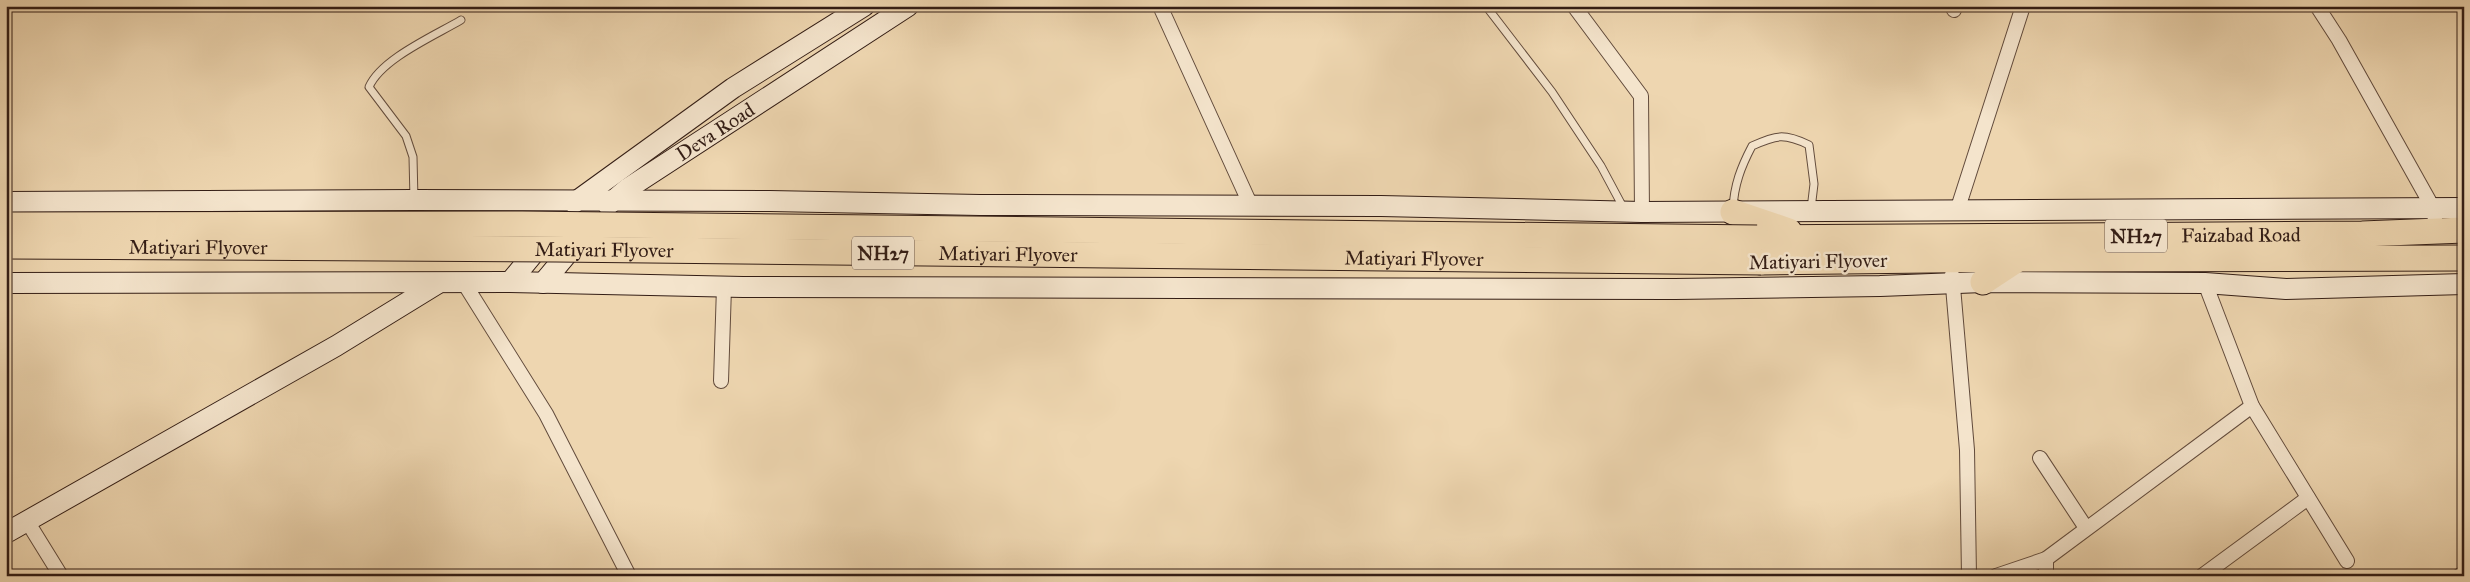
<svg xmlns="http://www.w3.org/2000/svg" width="2470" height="582" font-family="'IM FELL Great Primer',serif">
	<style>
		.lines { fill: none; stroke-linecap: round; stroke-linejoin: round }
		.lane-casing { stroke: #624b3c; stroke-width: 9 }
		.street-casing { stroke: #624b3c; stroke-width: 16 }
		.secondary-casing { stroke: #331d15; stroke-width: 22 }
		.highway-casing { stroke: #331d15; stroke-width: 27 }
		.lane { stroke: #f4e4cc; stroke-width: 7 }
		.street { stroke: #f4e4cc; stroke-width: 14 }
		.secondary { stroke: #f4e4cc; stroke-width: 20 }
		.highway { stroke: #eed6b0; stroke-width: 25 }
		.highway-bridge-casing { stroke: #331d15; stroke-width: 27; stroke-linecap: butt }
		.highway-bridge { stroke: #eed6b0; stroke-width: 25 }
		.labels { text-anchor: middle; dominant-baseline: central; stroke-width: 5; stroke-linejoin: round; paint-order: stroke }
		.shield { fill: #f4e4cc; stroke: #6d594c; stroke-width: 1 }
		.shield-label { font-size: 19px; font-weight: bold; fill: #331d15 }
		.street-label { font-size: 20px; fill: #331d15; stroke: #f4e4cc }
	</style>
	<rect width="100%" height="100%" fill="#eed6b0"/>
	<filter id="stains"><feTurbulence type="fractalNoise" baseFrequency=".004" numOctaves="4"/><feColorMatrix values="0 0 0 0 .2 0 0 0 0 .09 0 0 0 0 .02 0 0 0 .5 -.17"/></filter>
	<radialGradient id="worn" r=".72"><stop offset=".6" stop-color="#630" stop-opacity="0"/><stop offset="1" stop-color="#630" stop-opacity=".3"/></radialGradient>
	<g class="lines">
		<defs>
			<g id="lane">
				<path d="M 1486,6 L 1552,92 L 1601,166 L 1624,209"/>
				<path d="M 414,200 L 413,157 L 406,136 L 369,87 C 381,59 434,36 461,20"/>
				<path d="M 1733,209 C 1734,185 1741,167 1752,146 C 1776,135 1784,133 1809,145 L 1814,184 L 1811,209"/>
			</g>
			<g id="street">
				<path d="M 1160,6 L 1251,206"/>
				<path d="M 1574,6 L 1641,96 L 1642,212"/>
				<path d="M 1952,6 L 1954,10"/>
				<path d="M 2317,6 L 2339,40 L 2433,208 L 2437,231"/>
				<path d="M 1957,211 L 2023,6"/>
				<path d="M 1952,275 L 1967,450 L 1969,576"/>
				<path d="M 464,283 L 546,414 L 629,576"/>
				<path d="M 2205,283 L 2252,406 L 2347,561"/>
				<path d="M 721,381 L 724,287"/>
				<path d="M 2040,458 L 2086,528"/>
				<path d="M 27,521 L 61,576"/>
				<path d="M 1996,576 L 2046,559 L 2252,406"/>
				<path d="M 2046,576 L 2046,559"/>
				<path d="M 2202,576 L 2308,498"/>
				<path d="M 2459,576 L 2464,573"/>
			</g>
			<g id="secondary">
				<path d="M 6,202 L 414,200 L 770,201 L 980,205 L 1381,206 L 1642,212 L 2464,208"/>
				<path d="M 574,203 L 733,88 L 864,6"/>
				<path id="s1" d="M 608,205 L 627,189 L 908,6"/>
				<path d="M 510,282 L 544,241"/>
				<path d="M 6,283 L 510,282 L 743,287 L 1675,289 L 1880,286 L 1983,282 L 2205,283 L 2286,289 L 2464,284"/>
				<path d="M 543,283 L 578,241"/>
				<path d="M 6,533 L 336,346 L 437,284"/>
			</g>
			<g id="highway">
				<path d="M 1733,212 L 1789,231"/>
				<path id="s2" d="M 1757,238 L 2362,234 L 2464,230"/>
				<path d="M 1761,262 L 2018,259 L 2464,258"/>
				<path d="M 1983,282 L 2018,259"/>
			</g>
		</defs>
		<use href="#lane" class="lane-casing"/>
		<use href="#street" class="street-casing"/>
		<use href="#secondary" class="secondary-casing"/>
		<use href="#highway" class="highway-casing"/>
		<use href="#lane" class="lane"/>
		<use href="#street" class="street"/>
		<use href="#secondary" class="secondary"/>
		<use href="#highway" class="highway"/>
		<defs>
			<g id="highway-bridge">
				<path d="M 6,225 L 522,224 L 1757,238"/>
				<path id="s3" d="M 6,246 L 556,249 L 1761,262"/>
			</g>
		</defs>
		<use href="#highway-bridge" class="highway-bridge-casing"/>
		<use href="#highway-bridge" class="highway-bridge"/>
	</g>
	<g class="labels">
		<g class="shield">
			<rect x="2105" y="219.5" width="62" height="33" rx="4"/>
			<rect x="852" y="236.5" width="62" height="33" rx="4"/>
		</g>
		<g class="shield-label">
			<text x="2136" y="236">NH27</text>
			<text x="883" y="253">NH27</text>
		</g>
		<g class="street-label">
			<text stroke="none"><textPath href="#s1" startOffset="130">Deva Road</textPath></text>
			<text stroke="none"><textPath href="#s2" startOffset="484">Faizabad Road</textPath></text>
			<text stroke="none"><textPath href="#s3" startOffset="192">Matiyari Flyover</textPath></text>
			<text stroke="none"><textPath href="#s3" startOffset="598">Matiyari Flyover</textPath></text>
			<text stroke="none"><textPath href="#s3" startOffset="1002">Matiyari Flyover</textPath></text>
			<text stroke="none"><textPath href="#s3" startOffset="1408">Matiyari Flyover</textPath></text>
			<text transform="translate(1818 261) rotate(-1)">Matiyari Flyover</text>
		</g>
	</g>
	<rect width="2470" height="582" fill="none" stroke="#eed6b0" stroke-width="25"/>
	<rect x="8" y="8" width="2455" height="567" fill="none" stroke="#331d15" stroke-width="2.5"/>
	<rect x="12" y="12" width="2445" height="557" fill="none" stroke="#331d15"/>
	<rect width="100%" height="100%" filter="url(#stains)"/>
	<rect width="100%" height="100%" fill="url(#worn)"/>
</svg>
